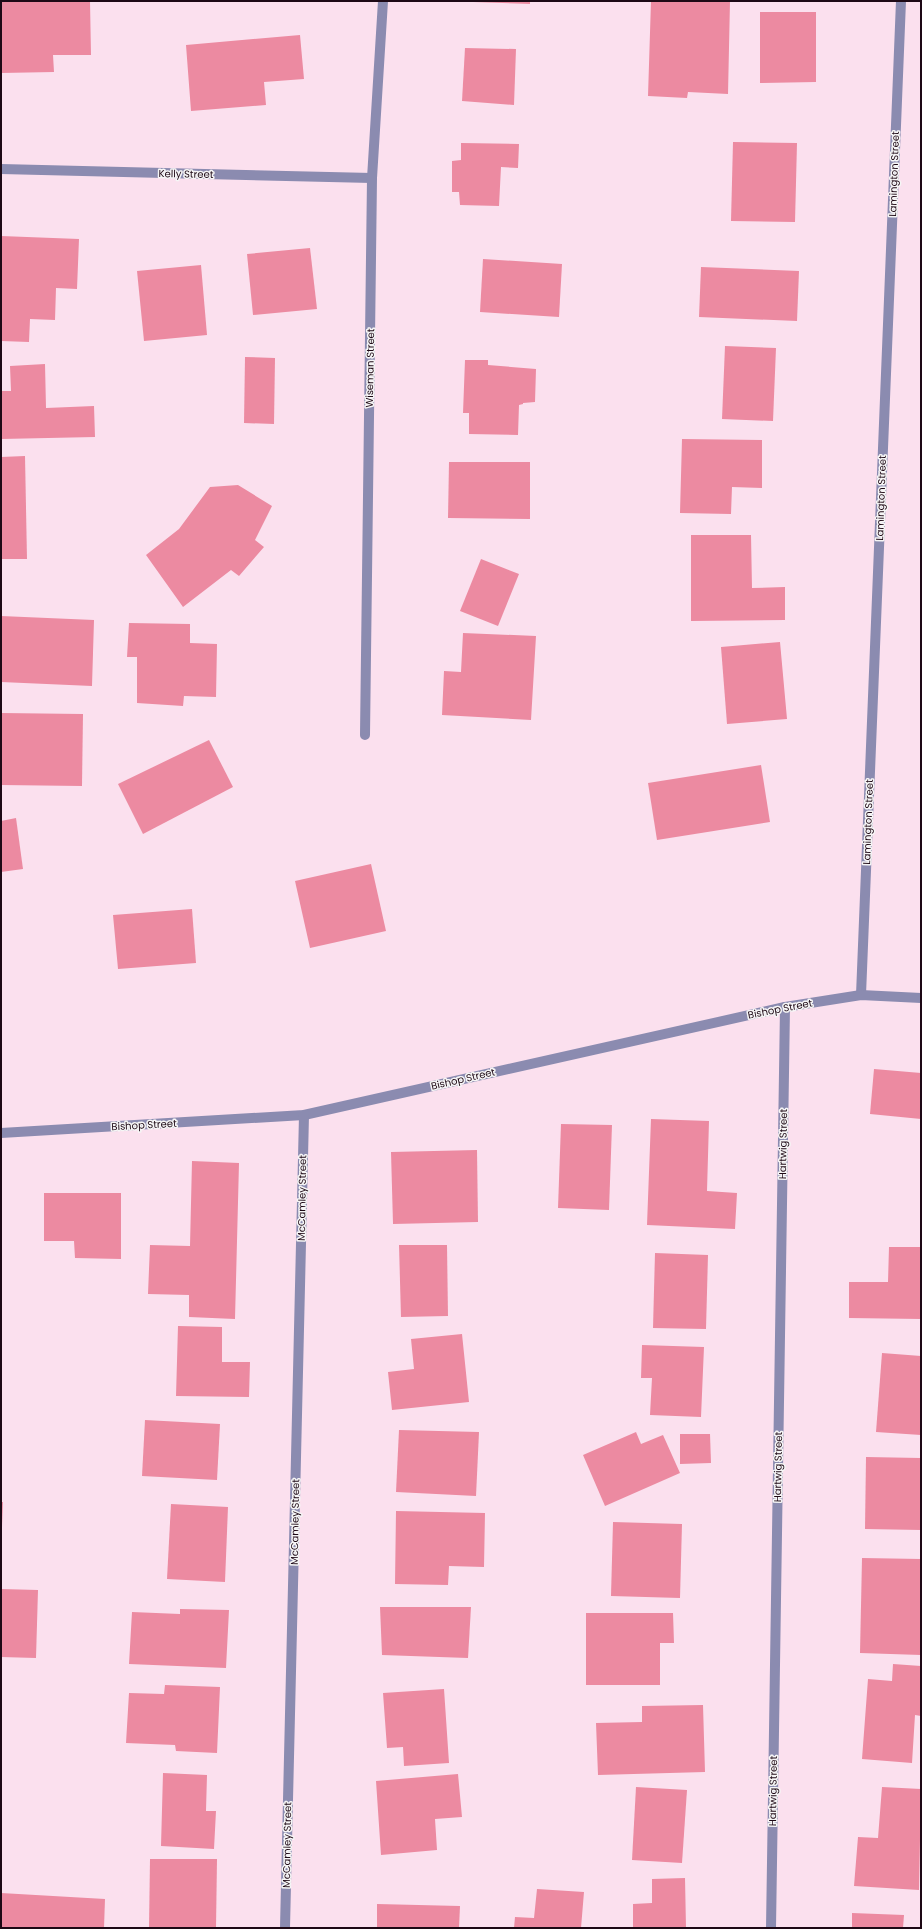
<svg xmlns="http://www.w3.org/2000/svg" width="922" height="1929" font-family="Poppins,sans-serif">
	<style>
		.building { fill: #ec8aa1 }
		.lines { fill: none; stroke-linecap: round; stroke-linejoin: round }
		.minor { stroke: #8b8bb0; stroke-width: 10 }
		.labels { text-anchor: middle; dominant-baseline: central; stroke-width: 3; stroke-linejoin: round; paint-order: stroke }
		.street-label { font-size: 10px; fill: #1d0815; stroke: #f6f6f6 }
	</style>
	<rect width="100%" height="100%" fill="#fbe0ee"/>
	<g class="building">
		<path d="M 1,1 L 90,1 L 91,55 L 53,55 L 54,72 L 1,73 Z"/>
		<path d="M 473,1 L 530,1 L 530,4 L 473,2 Z"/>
		<path d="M 651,1 L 730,1 L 728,94 L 688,92 L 687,98 L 648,96 Z"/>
		<path d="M 760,12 L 816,12 L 816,82 L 760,83 Z"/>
		<path d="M 300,35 L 304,79 L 264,82 L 266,105 L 191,111 L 186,45 Z"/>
		<path d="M 465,48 L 516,49 L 514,105 L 462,101 Z"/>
		<path d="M 733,142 L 797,143 L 795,222 L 731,221 Z"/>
		<path d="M 461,143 L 519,144 L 518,168 L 501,167 L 499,206 L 460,205 L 459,192 L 452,192 L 452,161 L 461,160 Z"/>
		<path d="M 1,236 L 79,239 L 77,289 L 56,288 L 55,320 L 30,319 L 29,342 L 1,341 Z"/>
		<path d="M 310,248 L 317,309 L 253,315 L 247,254 Z"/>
		<path d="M 483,259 L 562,264 L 559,317 L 480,312 Z"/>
		<path d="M 201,265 L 207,335 L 144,341 L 137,271 Z"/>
		<path d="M 701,267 L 799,271 L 797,321 L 699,317 Z"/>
		<path d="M 725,346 L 776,348 L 773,421 L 722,419 Z"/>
		<path d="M 245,357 L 275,358 L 274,424 L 244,423 Z"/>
		<path d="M 465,360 L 488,360 L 488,365 L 536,369 L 535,402 L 523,403 L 523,404 L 519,405 L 518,435 L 469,434 L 469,413 L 463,413 Z"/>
		<path d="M 45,364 L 46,408 L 94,406 L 95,437 L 1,439 L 1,391 L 11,391 L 10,366 Z"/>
		<path d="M 682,439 L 762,440 L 762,488 L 732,487 L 731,514 L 680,513 Z"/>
		<path d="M 25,456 L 27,559 L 1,559 L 1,457 Z"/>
		<path d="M 449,462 L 530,462 L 530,519 L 448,518 Z"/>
		<path d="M 238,485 L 272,506 L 255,540 L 264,547 L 239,576 L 231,570 L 183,607 L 146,555 L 179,529 L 210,487 Z"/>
		<path d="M 691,535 L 751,535 L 752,588 L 785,587 L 785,620 L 691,621 Z"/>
		<path d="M 481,559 L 519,574 L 498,626 L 460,611 Z"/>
		<path d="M 1,616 L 94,620 L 92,686 L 1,682 Z"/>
		<path d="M 129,623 L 190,624 L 190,643 L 217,644 L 216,697 L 184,696 L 183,706 L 137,703 L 137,657 L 127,657 Z"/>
		<path d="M 463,633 L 536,636 L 531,720 L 442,715 L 444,671 L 461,672 Z"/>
		<path d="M 780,642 L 787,719 L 727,724 L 721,647 Z"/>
		<path d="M 1,713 L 83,714 L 82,786 L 1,785 Z"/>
		<path d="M 209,740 L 233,787 L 143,834 L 118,784 Z"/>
		<path d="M 761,765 L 770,822 L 657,840 L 648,783 Z"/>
		<path d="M 16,818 L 23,869 L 1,872 L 1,821 Z"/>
		<path d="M 371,864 L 386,931 L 310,948 L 295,881 Z"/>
		<path d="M 192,909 L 196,963 L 118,969 L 113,915 Z"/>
		<path d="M 874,1069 L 921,1073 L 921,1119 L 870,1114 Z"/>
		<path d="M 651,1119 L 709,1121 L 707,1191 L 737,1193 L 735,1229 L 647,1225 Z"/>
		<path d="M 561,1124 L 612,1125 L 609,1210 L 558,1208 Z"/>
		<path d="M 477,1150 L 478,1222 L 393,1224 L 391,1152 Z"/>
		<path d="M 192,1161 L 239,1163 L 235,1319 L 189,1317 L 189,1295 L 148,1294 L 150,1245 L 190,1246 Z"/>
		<path d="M 44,1193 L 121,1193 L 121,1259 L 75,1258 L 74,1241 L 44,1241 Z"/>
		<path d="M 399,1245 L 447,1245 L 448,1316 L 401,1317 Z"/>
		<path d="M 889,1247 L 921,1247 L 921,1319 L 849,1318 L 849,1282 L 888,1282 Z"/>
		<path d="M 655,1253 L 708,1255 L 706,1329 L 653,1328 Z"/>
		<path d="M 178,1326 L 222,1327 L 222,1362 L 250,1362 L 249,1397 L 176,1396 Z"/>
		<path d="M 462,1334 L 469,1402 L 392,1410 L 388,1372 L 414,1369 L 411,1339 Z"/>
		<path d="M 642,1345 L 704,1347 L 701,1417 L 650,1415 L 652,1378 L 641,1378 Z"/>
		<path d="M 882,1353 L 921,1356 L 921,1435 L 876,1432 Z"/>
		<path d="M 145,1420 L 220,1424 L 217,1480 L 142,1476 Z"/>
		<path d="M 399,1430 L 479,1432 L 476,1496 L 396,1492 Z"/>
		<path d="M 636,1432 L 641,1444 L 663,1435 L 680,1473 L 605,1506 L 583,1455 Z"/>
		<path d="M 680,1434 L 710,1434 L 711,1463 L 680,1464 Z"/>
		<path d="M 866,1457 L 921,1458 L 921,1530 L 865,1529 Z"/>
		<path d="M 1,1502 L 3,1502 L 2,1527 L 1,1527 Z"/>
		<path d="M 171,1504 L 228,1507 L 225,1582 L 167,1579 Z"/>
		<path d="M 396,1511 L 485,1513 L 484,1567 L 449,1566 L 448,1585 L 395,1584 Z"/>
		<path d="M 613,1522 L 682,1524 L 680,1598 L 611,1596 Z"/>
		<path d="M 862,1558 L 921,1559 L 921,1655 L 860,1653 Z"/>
		<path d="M 1,1589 L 38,1590 L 36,1658 L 1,1657 Z"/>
		<path d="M 380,1607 L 471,1607 L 468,1658 L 382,1655 Z"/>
		<path d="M 180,1609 L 229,1610 L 226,1668 L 129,1664 L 132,1612 L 180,1614 Z"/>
		<path d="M 586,1613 L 673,1613 L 674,1643 L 660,1643 L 660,1685 L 586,1685 Z"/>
		<path d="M 893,1664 L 921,1666 L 921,1716 L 915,1715 L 912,1763 L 862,1759 L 868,1679 L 892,1681 Z"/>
		<path d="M 165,1685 L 220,1687 L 217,1753 L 176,1751 L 175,1745 L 126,1743 L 129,1693 L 164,1694 Z"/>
		<path d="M 444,1689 L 449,1763 L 404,1766 L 403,1747 L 387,1748 L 383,1693 Z"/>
		<path d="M 703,1705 L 705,1772 L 598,1775 L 596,1723 L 642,1722 L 642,1706 Z"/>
		<path d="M 163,1773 L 207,1775 L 206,1811 L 216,1811 L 214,1849 L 161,1846 Z"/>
		<path d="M 458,1774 L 462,1817 L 435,1819 L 437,1850 L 381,1855 L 376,1781 Z"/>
		<path d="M 636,1787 L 687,1790 L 682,1863 L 632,1860 Z"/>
		<path d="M 882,1787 L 921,1789 L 919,1890 L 854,1886 L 858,1837 L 878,1838 Z"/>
		<path d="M 150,1859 L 217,1859 L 216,1928 L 149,1928 Z"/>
		<path d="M 685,1878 L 686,1928 L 633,1928 L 633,1904 L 652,1903 L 652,1879 Z"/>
		<path d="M 537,1889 L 584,1892 L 581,1928 L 514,1928 L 515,1917 L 534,1918 Z"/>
		<path d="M 1,1893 L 105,1899 L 104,1928 L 1,1928 Z"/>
		<path d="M 377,1904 L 460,1906 L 459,1928 L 377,1928 Z"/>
		<path d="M 852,1913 L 904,1915 L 903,1928 L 852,1928 Z"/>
	</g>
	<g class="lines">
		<g class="minor">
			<path d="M 1,169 L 372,178"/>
			<path d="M 365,735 L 372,178 L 383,1"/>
			<path d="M 861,995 L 901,1"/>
			<path d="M 1,1133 L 304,1115 L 785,1007 L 861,995 L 921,998"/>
			<path d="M 285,1928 L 304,1115"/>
			<path d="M 771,1928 L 785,1007"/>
		</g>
	</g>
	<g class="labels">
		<g class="street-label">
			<text transform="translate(186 174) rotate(1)">Kelly Street</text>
			<text transform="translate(894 174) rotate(-88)">Lamington Street</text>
			<text transform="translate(370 368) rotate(-89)">Wiseman Street</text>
			<text transform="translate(881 498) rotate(-88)">Lamington Street</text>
			<text transform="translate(868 822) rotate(-88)">Lamington Street</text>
			<text transform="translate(780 1009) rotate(-11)">Bishop Street</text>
			<text transform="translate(463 1079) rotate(-13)">Bishop Street</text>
			<text transform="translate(144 1125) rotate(-3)">Bishop Street</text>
			<text transform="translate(783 1144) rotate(-89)">Hartwig Street</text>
			<text transform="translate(302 1198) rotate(-89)">McCamley Street</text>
			<text transform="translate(778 1467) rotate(-89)">Hartwig Street</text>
			<text transform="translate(295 1522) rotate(-89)">McCamley Street</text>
			<text transform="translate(773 1791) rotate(-89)">Hartwig Street</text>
			<text transform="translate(287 1845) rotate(-89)">McCamley Street</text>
		</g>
	</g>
	<rect width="922" height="1929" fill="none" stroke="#1d0815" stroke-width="4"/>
</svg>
